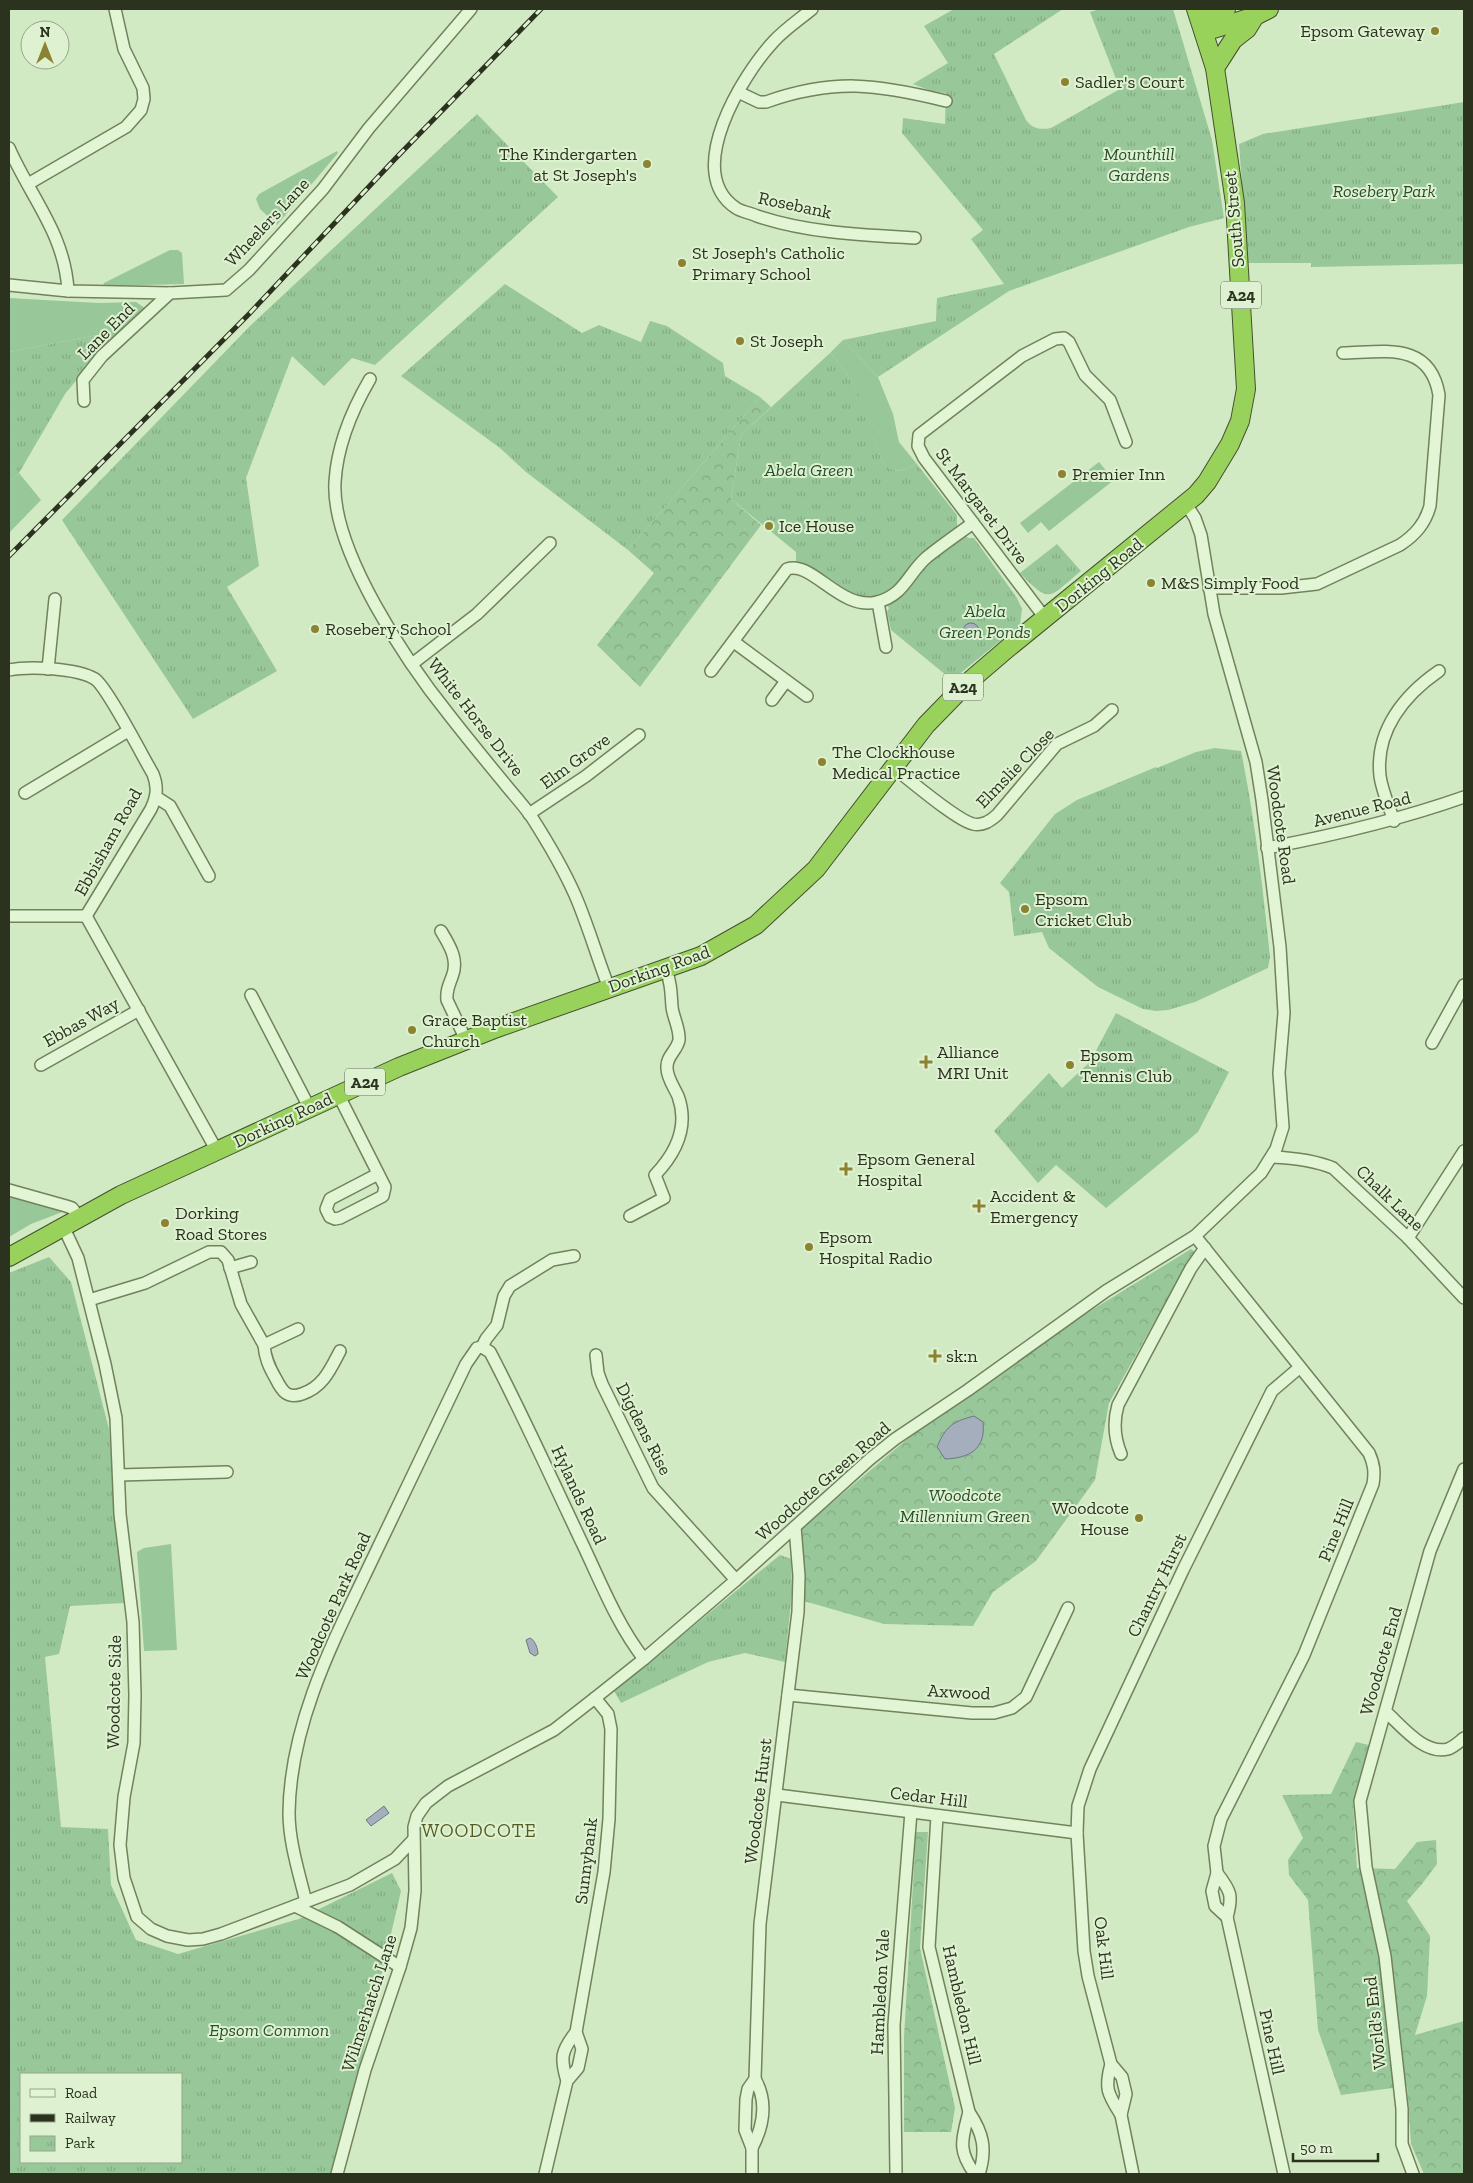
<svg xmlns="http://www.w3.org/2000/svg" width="1473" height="2183" font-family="'Zilla Slab',serif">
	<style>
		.green { fill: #98c79a }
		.forest { fill: url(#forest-crowns) }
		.park { fill: url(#park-tufts); fill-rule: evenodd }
		.water { fill: #a5aebd; stroke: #6d778a }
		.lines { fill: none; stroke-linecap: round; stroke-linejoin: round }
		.minor-casing { stroke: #71825c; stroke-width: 14 }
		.highway-casing { stroke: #445030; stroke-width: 20 }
		.minor { stroke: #e2f5d5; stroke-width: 11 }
		.highway { stroke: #99d25b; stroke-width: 18 }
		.rail-casing { stroke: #2b331e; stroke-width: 5 }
		.rail { stroke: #def2d2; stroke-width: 3; stroke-dasharray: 9; stroke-linecap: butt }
		.poi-dot { fill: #8c8331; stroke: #def2d2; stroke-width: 2 }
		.labels { text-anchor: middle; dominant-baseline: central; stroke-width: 4; stroke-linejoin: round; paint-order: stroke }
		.shield { fill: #def2d2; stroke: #616c54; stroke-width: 1 }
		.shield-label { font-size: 16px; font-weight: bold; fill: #2b331e }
		.poi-label { font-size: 18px; fill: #2b331e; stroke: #def2d2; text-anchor: start }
		.park-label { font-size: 18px; font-style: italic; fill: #274e2d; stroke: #def2d2 }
		.street-label { font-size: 18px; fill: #2b331e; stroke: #def2d2 }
		.neighbourhood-label { font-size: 19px; letter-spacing: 1px; fill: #555c22; stroke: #def2d2 }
	</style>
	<defs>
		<pattern id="forest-crowns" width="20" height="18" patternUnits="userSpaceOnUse" patternTransform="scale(1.25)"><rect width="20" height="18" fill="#98c79a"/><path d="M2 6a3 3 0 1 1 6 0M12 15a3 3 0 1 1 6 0" fill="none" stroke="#83ab84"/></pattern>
		<pattern id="park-tufts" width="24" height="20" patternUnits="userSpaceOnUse" patternTransform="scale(1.25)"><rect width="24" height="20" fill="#98c79a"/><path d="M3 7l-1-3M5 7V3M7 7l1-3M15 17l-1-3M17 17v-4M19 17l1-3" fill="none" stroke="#83ab84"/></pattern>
	</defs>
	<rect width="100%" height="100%" fill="#d2eac3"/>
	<g class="green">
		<path d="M 337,151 L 338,153 L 277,225 L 260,209 L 256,199 L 259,194 Z"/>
		<path d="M 170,250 L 178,250 L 182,253 L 184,284 L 103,286 L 104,283 Z"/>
		<path d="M 9,298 L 99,303 L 136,302 L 145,308 L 107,343 L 97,335 L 9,352 Z"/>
		<path d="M 843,340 L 878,377 L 893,414 L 899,442 L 916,463 C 903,472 892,475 882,461 C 869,422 859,383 830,353 Z"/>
		<path d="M 1099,462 L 1114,480 L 1049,531 L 1041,522 L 1028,533 L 1020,523 Z"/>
		<path d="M 19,473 L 41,500 L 9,533 L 9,483 Z"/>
		<path d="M 9,1195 L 61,1209 L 62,1212 L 31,1224 L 9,1237 Z"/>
		<path d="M 171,1544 L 177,1650 L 144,1651 L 137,1552 L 144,1548 Z"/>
	</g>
	<g class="forest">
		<path d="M 760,397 L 771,407 L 741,435 L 731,499 L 761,525 L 640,687 L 597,645 L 654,573 L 628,550 Z"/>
		<path d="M 1191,1249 L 1198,1254 L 1175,1285 L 1109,1403 L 1095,1480 L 1036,1561 L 993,1592 L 973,1626 L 884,1624 L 797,1599 L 801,1529 L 912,1435 L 1074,1321 Z"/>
		<path d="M 1356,1742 L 1369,1745 L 1353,1801 L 1357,1868 L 1395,1869 L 1417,1842 L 1436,1840 L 1437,1864 L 1422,1884 L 1407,1901 L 1430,1936 L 1427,1996 L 1415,2035 L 1464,2021 L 1464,2174 L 1424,2174 L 1411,2144 L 1407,2086 L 1341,2095 L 1318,2030 L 1308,1900 L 1289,1875 L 1288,1860 L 1303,1838 L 1282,1795 L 1331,1794 Z"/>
		<path d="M 916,1832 L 928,1832 L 920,1948 L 955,2108 L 951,2132 L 904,2132 L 904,2037 Z"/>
	</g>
	<g class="park">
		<path d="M 954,9 L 1063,9 L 994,54 L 1026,120 C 1033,129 1040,130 1051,128 L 1120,89 L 1090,12 L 1100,9 L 1173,9 L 1212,140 L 1224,218 L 1189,227 L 1009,291 L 878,377 L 843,340 L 936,321 L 937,298 L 1004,284 L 971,239 L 983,230 L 902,133 L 903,118 L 945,124 L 946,93 L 931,91 L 913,84 L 948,63 L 924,26 Z"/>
		<path d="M 1464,102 L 1464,264 L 1311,267 L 1311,263 L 1248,263 L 1239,144 L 1263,134 Z"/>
		<path d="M 477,114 L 558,197 L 375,365 L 352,358 L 324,386 L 292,356 L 246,478 L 259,566 L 227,587 L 277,671 L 193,719 L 62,520 L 251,325 Z"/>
		<path d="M 505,284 L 582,333 L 599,325 L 641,342 L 650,321 L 667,326 L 723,363 L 725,376 L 760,397 L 628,550 L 526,472 L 500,448 L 401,376 Z"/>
		<path d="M 97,335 L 107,343 L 65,394 L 19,473 L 9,483 L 9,352 Z"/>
		<path d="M 830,353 C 859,383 870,422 882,461 C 893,475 903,472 916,463 L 957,515 L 957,525 L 968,538 L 974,538 L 1017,598 L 1022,609 L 1020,625 L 952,680 L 891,630 L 887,612 L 889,608 L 881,597 L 864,599 L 852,596 L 812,570 L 796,562 L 796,552 L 731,499 L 741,435 Z"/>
		<path d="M 1057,544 L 1081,571 C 1049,597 1051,606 1020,573 Z"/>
		<path d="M 1215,748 L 1241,751 C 1255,820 1263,888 1270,957 L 1268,968 L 1195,1002 L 1168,1010 L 1156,1011 L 1143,1009 L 1098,987 L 1049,948 L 1042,932 L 1014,936 L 1009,892 L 1000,883 L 1055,814 L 1077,800 L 1156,767 L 1157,768 L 1196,752 Z"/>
		<path d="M 1116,1013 L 1229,1072 L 1198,1132 L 1106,1208 L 1056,1165 L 1038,1183 L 994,1131 L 1049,1073 L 1062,1088 L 1090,1062 Z"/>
		<path d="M 49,1257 L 71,1282 L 109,1429 L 124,1603 L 70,1606 L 59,1654 L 45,1657 L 61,1827 L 108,1829 L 111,1885 L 136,1940 L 178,1954 L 299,1919 L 392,1873 L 401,1891 L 335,2174 L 9,2174 L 9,1273 ZM 21,2074 L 181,2074 L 181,2162 L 21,2162 Z"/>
		<path d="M 780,1555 L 791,1559 L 792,1592 L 785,1662 L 745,1653 L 708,1662 L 621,1703 L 614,1691 Z"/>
	</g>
	<g class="water">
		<circle cx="971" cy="631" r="8"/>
		<path d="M 974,1416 L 983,1422 C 986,1449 970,1458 945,1459 L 937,1447 C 946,1426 952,1422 974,1416 Z"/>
		<path d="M 530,1638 C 535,1640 538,1649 538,1654 L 535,1656 L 530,1653 L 526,1640 Z"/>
		<path d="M 384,1806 L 389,1813 L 371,1826 L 366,1820 Z"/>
	</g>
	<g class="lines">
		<defs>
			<g id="minor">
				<path d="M 812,9 C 800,19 785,29 774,41 C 743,74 682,172 736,208 C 742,212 751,213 757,216 C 807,233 863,235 915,238"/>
				<path d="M 738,92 L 759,102 L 766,102 C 834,78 877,84 946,101"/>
				<path d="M 9,148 C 31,198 65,234 68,291"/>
				<path d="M 28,184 L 126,127 L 141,110 L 144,99 L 143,88 L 124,49 L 115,9"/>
				<path d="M 9,285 L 68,291 L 170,293 L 226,290 L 249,270 L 323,189 L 369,128 L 471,9"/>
				<path d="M 370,379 C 352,410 337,446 335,482 C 331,550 408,664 450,716 C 468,739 486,761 505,784 C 513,794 523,805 531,816 C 547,841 563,868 575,895 C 588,925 597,957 609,988"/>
				<path d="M 84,401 L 83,380 L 102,356 L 170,293"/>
				<path d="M 1209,588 L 1281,588 L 1317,584 L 1400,545 C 1415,535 1425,524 1430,506 L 1439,395 C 1430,341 1384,352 1343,353"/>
				<path d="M 878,602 L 886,647"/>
				<path d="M 1045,618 L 924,458 L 918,446 L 919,435 L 1022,356 L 1055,339 L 1064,338 L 1069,342 L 1085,375 L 1110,400 L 1126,442"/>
				<path d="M 734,642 L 807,696"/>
				<path d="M 412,664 L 477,614 L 550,543"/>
				<path d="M 48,669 L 55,599"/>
				<path d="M 9,670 C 29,666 77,668 95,679 C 107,687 143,757 153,774 C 158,787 157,796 151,809 L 86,916"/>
				<path d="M 711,671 L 787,569 C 812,560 840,611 877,602 C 905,595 908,573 927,557 C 942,545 958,534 973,523"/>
				<path d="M 772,700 L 786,681"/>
				<path d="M 894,768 C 910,780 956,820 973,824 C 983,826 990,821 997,815 L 1057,744 L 1094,726 L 1112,710"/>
				<path d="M 25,793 L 128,731"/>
				<path d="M 156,797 L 170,806 L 209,876"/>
				<path d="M 529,814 L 586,776 L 639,735"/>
				<path d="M 1394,821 C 1389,806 1382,791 1380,776 C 1375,731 1404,695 1439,671"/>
				<path d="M 1267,848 C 1335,835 1399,820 1464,797"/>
				<path d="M 9,916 L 86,916"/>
				<path d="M 86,916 L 217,1151"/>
				<path d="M 441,931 C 450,946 459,960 452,977 C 449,985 446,991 447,1000 L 466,1040"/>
				<path d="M 251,995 L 309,1107"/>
				<path d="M 1432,1043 L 1464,985"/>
				<path d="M 41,1065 L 139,1010"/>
				<path d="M 338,1094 L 385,1187 L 383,1196 L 340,1218 L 335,1219 L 330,1217 L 326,1209 L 330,1199 L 378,1174"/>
				<path d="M 1272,1157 C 1293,1158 1314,1160 1333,1168 L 1408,1238 L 1464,1298"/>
				<path d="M 9,1190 L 66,1206 L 72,1208 L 79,1217"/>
				<path d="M 630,1216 L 664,1198 L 655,1175 C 676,1153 689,1126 678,1096 C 674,1087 667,1078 667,1068 C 666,1056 677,1051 679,1040 C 680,1029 673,1017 672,1007 C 671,992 671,984 666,969"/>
				<path d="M 63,1226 L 78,1258 L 105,1364 L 116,1418 L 120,1514 L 133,1622 L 135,1695 L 134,1743 L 124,1797 L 120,1845 L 124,1878 L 137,1917 L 151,1929 L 167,1936 L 188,1940 L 203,1939 L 221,1934 L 350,1885 L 395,1859 L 413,1840"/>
				<path d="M 1195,1236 L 1369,1453 C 1374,1464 1375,1472 1373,1484 L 1304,1655 L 1221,1819 L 1214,1846 L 1217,1873 L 1212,1891 L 1215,1906 L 1227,1917"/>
				<path d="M 1408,1238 L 1464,1151"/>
				<path d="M 230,1268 L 251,1262"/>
				<path d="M 89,1300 L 145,1283 L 209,1252 L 221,1252 L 228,1260 L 241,1304 L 264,1345"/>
				<path d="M 298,1329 L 264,1345 C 265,1358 269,1367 276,1379 C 282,1391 287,1399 302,1394 C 323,1387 330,1370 340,1351"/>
				<path d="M 482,1347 L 490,1352 C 523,1415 552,1480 583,1545 C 601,1583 618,1626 644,1659"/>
				<path d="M 482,1347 L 486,1339 L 497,1325 L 504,1296 L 510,1286 L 552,1260 L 574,1256"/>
				<path d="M 596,1355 L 598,1373 L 602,1384 L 653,1488 L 736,1580"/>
				<path d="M 1121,1454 C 1114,1437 1113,1422 1118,1405 L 1191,1268 L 1205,1248"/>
				<path d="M 119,1475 L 227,1472"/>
				<path d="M 788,1695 L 972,1713 L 994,1713 L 1012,1708 L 1026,1697 L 1068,1608"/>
				<path d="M 1386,1712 C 1402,1726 1424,1755 1448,1749 C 1454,1747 1459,1742 1464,1738"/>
				<path d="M 777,1795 L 1077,1833"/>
				<path d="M 937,1816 L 929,1947 L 969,2112 C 983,2133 987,2149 979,2174"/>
				<path d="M 1217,1873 C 1231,1891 1233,1896 1227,1917 L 1284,2174"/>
				<path d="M 306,1902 C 299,1873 289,1842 289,1813 C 290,1721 336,1636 374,1556 C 405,1492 435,1428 466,1364 L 477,1348 L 482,1347"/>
				<path d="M 295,1906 L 338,1927 L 400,1967"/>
				<path d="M 1111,2064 C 1104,2089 1108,2094 1121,2115"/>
				<path d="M 567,2081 C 560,2058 561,2051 576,2032 L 604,1872 L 609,1819 L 611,1729 L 608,1714 L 595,1698"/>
				<path d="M 969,2112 C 962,2139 957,2150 975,2174"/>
				<path d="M 752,2148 C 764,2125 768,2102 755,2079"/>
				<path d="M 337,2174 L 365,2070 L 400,1967 L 411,1928 L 415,1891 L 414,1827 L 417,1816 L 426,1803 L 448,1786 L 554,1730 L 595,1698 L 644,1659 L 736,1580 L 870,1459 L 895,1439 L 968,1390 L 1106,1291 L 1195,1236 L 1261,1173 L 1276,1149 L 1283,1127 L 1279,1073 L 1284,1013 L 1280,947 L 1262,800 L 1256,762 L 1214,614 L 1201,535 L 1195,518 L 1186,504"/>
				<path d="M 545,2174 L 567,2081 L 578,2068 L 582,2049 L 576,2032"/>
				<path d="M 752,2174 L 752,2148 L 745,2130 L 746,2099 L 748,2089 L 755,2079 L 760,1924 L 798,1612 L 799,1576 L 795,1527"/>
				<path d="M 896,2174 L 894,2025 L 911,1812"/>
				<path d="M 1133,2174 L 1121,2115 L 1126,2094 L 1122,2077 L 1111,2064 L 1088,1976 L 1084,1951 L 1077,1833 L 1078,1806 L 1090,1769 L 1183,1570 L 1272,1391 L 1299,1368"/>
				<path d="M 1413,2174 L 1402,2144 L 1402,2109 L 1385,1956 L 1366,1867 L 1360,1801 L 1430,1551 L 1464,1469"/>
			</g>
			<g id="highway">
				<path d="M 1200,18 L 1226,9"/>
				<path d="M 1204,32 L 1255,16 L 1269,9"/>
				<path d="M 1215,68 L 1233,40 L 1247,29 L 1255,16"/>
				<path d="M 9,1257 L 121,1195 L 399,1067 L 497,1028 L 701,956 L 756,925 L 816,869 L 926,725 L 966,684 L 1008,648 L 1196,495 L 1207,482 L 1230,444 L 1240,421 L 1246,389 L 1235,203 L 1215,68 L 1196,9"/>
			</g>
		</defs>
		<use href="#minor" class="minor-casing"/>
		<use href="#highway" class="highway-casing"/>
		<use href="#minor" class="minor"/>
		<use href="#highway" class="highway"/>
		<defs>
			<path id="rail" d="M 9,556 L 249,314 L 395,159 L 541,9"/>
		</defs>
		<use href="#rail" class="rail-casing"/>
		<use href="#rail" class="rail"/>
	</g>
	<g class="poi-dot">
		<circle cx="1435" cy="31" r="5"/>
		<circle cx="1065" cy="82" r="5"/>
		<circle cx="647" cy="164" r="5"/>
		<circle cx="682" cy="263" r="5"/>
		<circle cx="740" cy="341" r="5"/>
		<circle cx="1062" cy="474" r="5"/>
		<circle cx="769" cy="526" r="5"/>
		<circle cx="1151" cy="583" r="5"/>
		<circle cx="315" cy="629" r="5"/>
		<circle cx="822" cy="762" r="5"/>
		<circle cx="1025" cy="909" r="5"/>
		<circle cx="412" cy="1030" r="5"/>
		<path d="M923.5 1054.5h5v5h5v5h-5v5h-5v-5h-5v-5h5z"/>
		<circle cx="1070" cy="1065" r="5"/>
		<path d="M843.5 1161.5h5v5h5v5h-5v5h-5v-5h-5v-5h5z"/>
		<path d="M976.5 1198.5h5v5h5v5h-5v5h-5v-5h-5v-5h5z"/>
		<circle cx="165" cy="1223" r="5"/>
		<circle cx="809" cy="1247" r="5"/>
		<path d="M932.5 1348.5h5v5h5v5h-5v5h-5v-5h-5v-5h5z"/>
		<circle cx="1139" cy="1518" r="5"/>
	</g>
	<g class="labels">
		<g class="shield">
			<rect x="1221" y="281.5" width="40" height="27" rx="4"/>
			<rect x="943" y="673.5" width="40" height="27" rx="4"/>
			<rect x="345" y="1068.5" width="40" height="27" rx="4"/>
		</g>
		<g class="shield-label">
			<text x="1241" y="295">A24</text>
			<text x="963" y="687">A24</text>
			<text x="365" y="1082">A24</text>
		</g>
		<g class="poi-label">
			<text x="1425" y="31" text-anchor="end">Epsom Gateway</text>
			<text x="1075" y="82">Sadler's Court</text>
			<text x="637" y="154" text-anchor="end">The Kindergarten<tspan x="637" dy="21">at St Joseph's</tspan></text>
			<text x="692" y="253">St Joseph's Catholic<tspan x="692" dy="21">Primary School</tspan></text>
			<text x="750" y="341">St Joseph</text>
			<text x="1072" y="474">Premier Inn</text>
			<text x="779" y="526">Ice House</text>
			<text x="1161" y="583">M&amp;S Simply Food</text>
			<text x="325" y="629">Rosebery School</text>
			<text x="832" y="752">The Clockhouse<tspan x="832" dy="21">Medical Practice</tspan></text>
			<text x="1035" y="899">Epsom<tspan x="1035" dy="21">Cricket Club</tspan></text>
			<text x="422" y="1020">Grace Baptist<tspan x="422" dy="21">Church</tspan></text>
			<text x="937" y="1052">Alliance<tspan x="937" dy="21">MRI Unit</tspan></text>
			<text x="1080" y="1055">Epsom<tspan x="1080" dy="21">Tennis Club</tspan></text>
			<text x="857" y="1159">Epsom General<tspan x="857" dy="21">Hospital</tspan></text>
			<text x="990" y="1196">Accident &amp;<tspan x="990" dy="21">Emergency</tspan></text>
			<text x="175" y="1213">Dorking<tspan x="175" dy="21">Road Stores</tspan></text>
			<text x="819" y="1237">Epsom<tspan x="819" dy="21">Hospital Radio</tspan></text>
			<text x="946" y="1356">sk:n</text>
			<text x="1129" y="1508" text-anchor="end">Woodcote<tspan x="1129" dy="21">House</tspan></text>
		</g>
		<g class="park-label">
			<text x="1139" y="154">Mounthill<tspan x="1139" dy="21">Gardens</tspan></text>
			<text x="1384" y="191">Rosebery Park</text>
			<text x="809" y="470">Abela Green</text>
			<text x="985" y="611">Abela<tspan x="985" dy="21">Green Ponds</tspan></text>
			<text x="965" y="1495">Woodcote<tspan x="965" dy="21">Millennium Green</tspan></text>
			<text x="269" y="2030">Epsom Common</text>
		</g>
		<g class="street-label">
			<text transform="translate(795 205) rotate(12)">Rosebank</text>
			<text transform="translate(1234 219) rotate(-95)">South Street</text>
			<text transform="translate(267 222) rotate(-47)">Wheelers Lane</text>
			<text transform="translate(106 331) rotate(-45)">Lane End</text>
			<text transform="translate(982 506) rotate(53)">St Margaret Drive</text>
			<text transform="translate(1099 575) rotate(-39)">Dorking Road</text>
			<text transform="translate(476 717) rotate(52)">White Horse Drive</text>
			<text transform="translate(575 761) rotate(-36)">Elm Grove</text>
			<text transform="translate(1015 768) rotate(-46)">Elmslie Close</text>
			<text transform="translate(1362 809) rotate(-14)">Avenue Road</text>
			<text transform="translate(1281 825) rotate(82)">Woodcote Road</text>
			<text transform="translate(108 842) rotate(-61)">Ebbisham Road</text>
			<text transform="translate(659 969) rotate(-20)">Dorking Road</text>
			<text transform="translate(81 1022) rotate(-29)">Ebbas Way</text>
			<text transform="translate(283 1120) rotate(-25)">Dorking Road</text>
			<text transform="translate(1390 1198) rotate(44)">Chalk Lane</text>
			<text transform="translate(644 1429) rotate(63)">Digdens Rise</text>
			<text transform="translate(823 1481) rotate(-41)">Woodcote Green Road</text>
			<text transform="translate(579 1495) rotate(65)">Hylands Road</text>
			<text transform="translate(1336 1530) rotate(-68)">Pine Hill</text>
			<text transform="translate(1157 1585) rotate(-64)">Chantry Hurst</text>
			<text transform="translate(333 1606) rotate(-66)">Woodcote Park Road</text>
			<text transform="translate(1381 1661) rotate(-74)">Woodcote End</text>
			<text transform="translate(114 1692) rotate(-89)">Woodcote Side</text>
			<text transform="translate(959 1692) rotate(3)">Axwood</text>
			<text transform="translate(929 1797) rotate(7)">Cedar Hill</text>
			<text transform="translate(758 1801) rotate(-83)">Woodcote Hurst</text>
			<text transform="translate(586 1861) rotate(-83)">Sunnybank</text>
			<text transform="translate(1104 1948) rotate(83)">Oak Hill</text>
			<text transform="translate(880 1992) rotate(-87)">Hambledon Vale</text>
			<text transform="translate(369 2003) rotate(-72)">Wilmerhatch Lane</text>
			<text transform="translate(962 2005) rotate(77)">Hambledon Hill</text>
			<text transform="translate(1375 2023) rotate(-96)">World's End</text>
			<text transform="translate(1272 2042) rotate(78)">Pine Hill</text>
		</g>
		<g class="neighbourhood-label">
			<text x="479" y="1830">WOODCOTE</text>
		</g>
	</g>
	<rect width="1473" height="2183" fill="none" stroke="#2b331e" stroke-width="20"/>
	<rect x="20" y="2073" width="162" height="90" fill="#def2d2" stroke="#96a68a"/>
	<rect x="30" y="2089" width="25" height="8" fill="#e2f5d5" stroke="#96a68a"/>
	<text x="65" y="2098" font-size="15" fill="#2b331e">Road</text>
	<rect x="30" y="2114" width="25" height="8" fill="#2b331e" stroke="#96a68a"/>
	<text x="65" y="2123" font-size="15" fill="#2b331e">Railway</text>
	<rect x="30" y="2136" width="25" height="15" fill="url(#park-tufts)" stroke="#96a68a"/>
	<text x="65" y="2148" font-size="15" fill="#2b331e">Park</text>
	<g transform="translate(45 45)"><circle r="24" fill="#def2d2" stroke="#96a68a"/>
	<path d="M0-4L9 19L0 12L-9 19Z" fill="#8c8331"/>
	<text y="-8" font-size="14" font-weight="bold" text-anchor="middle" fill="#2b331e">N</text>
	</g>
	<path d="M1293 2153v8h85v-8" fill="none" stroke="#2b331e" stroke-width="2.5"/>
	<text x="1300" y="2153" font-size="15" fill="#2b331e" stroke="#def2d2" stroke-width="4" paint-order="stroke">50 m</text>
</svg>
